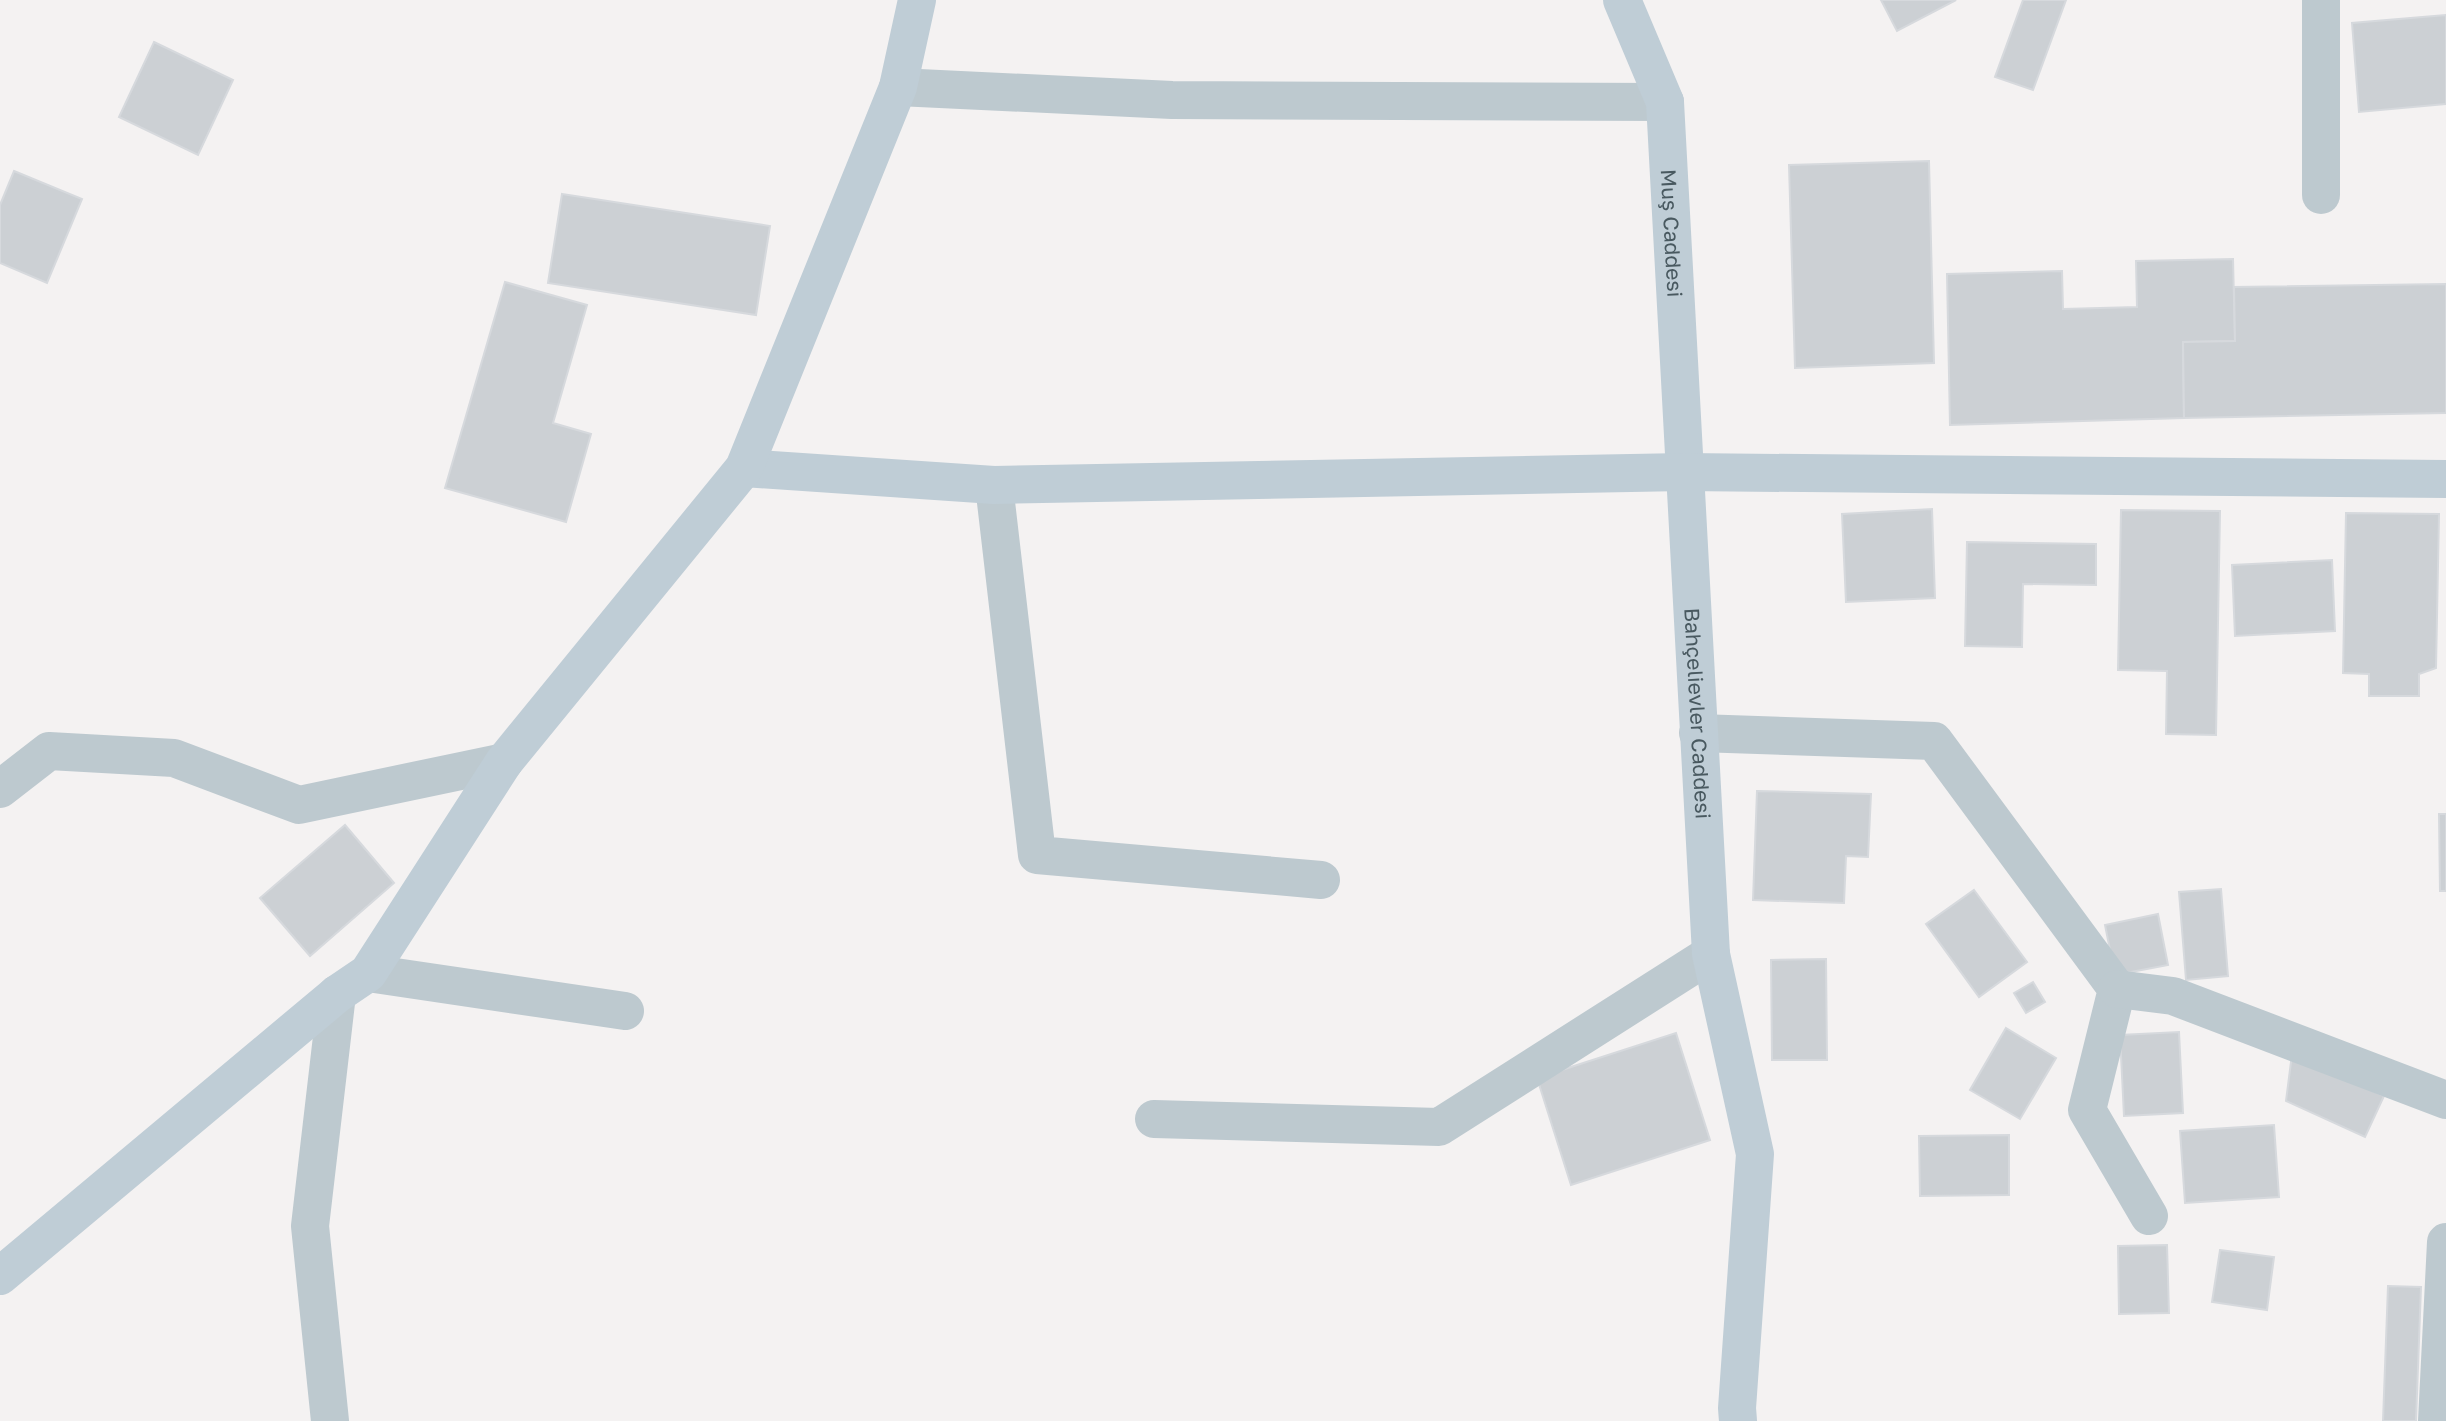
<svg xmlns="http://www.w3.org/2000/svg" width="2446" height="1421" font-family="'Golos Text',sans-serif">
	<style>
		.building { fill: #ccd0d4; stroke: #d6d9dd; stroke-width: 2 }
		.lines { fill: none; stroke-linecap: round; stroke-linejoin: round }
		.street { stroke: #bdc9cf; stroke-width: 38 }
		.secondary { stroke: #bfcdd6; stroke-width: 38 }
		.labels { text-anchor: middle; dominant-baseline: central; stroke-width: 7; stroke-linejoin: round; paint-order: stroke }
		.street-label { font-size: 21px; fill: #495960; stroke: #fff }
	</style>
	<rect width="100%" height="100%" fill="#f4f2f2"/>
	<g class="building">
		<path d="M 1881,0 L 1956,0 L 1897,31 Z"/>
		<path d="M 2023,0 L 2066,0 L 2033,90 L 1995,77 Z"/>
		<path d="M 2446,15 L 2446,104 L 2359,112 L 2352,23 Z"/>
		<path d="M 154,42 L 233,80 L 198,155 L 119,117 Z"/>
		<path d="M 1929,161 L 1934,363 L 1795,368 L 1789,165 Z"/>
		<path d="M 14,171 L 82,199 L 47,283 L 0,263 L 0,205 Z"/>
		<path d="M 562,194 L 770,226 L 756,315 L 548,283 Z"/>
		<path d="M 2233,259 L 2235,341 L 2183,342 L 2184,418 L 1950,425 L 1947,274 L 2062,271 L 2063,309 L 2137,307 L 2136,261 Z"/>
		<path d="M 505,282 L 587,305 L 553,423 L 591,434 L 566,522 L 445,488 Z"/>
		<path d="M 2446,284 L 2446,413 L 2184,418 L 2183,342 L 2235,341 L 2234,287 Z"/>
		<path d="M 1932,509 L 1935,598 L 1846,602 L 1842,514 Z"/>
		<path d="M 2121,510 L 2220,511 L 2216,735 L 2166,734 L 2167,671 L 2118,670 Z"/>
		<path d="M 2346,513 L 2439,514 L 2436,668 L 2419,674 L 2419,696 L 2369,696 L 2369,674 L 2343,673 Z"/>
		<path d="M 1967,542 L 2096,544 L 2096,585 L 2023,584 L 2022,647 L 1965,646 Z"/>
		<path d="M 2332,560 L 2335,631 L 2235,636 L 2232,565 Z"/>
		<path d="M 1757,791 L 1871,794 L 1868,857 L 1846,856 L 1844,903 L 1753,900 Z"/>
		<path d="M 2439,814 L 2446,814 L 2446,891 L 2440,891 Z"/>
		<path d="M 345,825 L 394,883 L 310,956 L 260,898 Z"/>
		<path d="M 2221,889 L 2228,976 L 2186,980 L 2179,892 Z"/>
		<path d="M 1974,890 L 2027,962 L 1979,997 L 1926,924 Z"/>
		<path d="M 2158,914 L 2168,965 L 2115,975 L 2105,925 Z"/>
		<path d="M 1826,959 L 1827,1060 L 1772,1060 L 1771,960 Z"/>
		<path d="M 2033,982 L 2045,1002 L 2026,1013 L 2014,993 Z"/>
		<path d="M 2006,1028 L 2056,1058 L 2020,1119 L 1970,1090 Z"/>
		<path d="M 2179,1032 L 2183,1113 L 2124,1116 L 2120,1035 Z"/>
		<path d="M 1676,1033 L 1710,1140 L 1571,1185 L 1537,1078 Z"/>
		<path d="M 2292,1054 L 2384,1096 L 2365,1137 L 2286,1101 Z"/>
		<path d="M 2274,1125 L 2279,1197 L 2185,1203 L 2180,1131 Z"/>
		<path d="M 2009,1135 L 2009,1195 L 1920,1196 L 1919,1136 Z"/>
		<path d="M 2167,1245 L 2169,1313 L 2119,1314 L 2118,1246 Z"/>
		<path d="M 2220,1250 L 2274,1257 L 2267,1310 L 2212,1302 Z"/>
		<path d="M 2388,1286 L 2421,1287 L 2416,1421 L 2383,1421 Z"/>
	</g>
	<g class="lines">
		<g class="street">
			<path d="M 2321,0 L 2321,195"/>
			<path d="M 898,87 L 1172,100 L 1665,102"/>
			<path d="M 994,485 L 1037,855 L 1321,880"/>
			<path d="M 1698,733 L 1934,741 L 2117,989 L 2087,1110 L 2149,1216"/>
			<path d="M 0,789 L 49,751 L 174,758 L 299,805 L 504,762"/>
			<path d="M 368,973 L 625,1011"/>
			<path d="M 2117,989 L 2173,996 L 2446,1100"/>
			<path d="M 1154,1119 L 1439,1127 L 1711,954"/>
			<path d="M 330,1421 L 310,1226 L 337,994"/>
			<path d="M 2437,1421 L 2446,1242"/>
		</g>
		<g class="secondary">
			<path id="s1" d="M 1622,0 L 1665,102 L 1711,954 L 1755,1154 L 1737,1408 L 1738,1421"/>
			<path d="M 744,468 L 994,485 L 1684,472 L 2446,479"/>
			<path d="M 0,1276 L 337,994 L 368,973 L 504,762 L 744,468 L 898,87 L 917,0"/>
		</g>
	</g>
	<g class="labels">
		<g class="street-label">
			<text stroke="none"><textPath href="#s1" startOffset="242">Muş Caddesi</textPath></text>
			<text stroke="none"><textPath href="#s1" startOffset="723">Bahçelievler Caddesi</textPath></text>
		</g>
	</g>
</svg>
